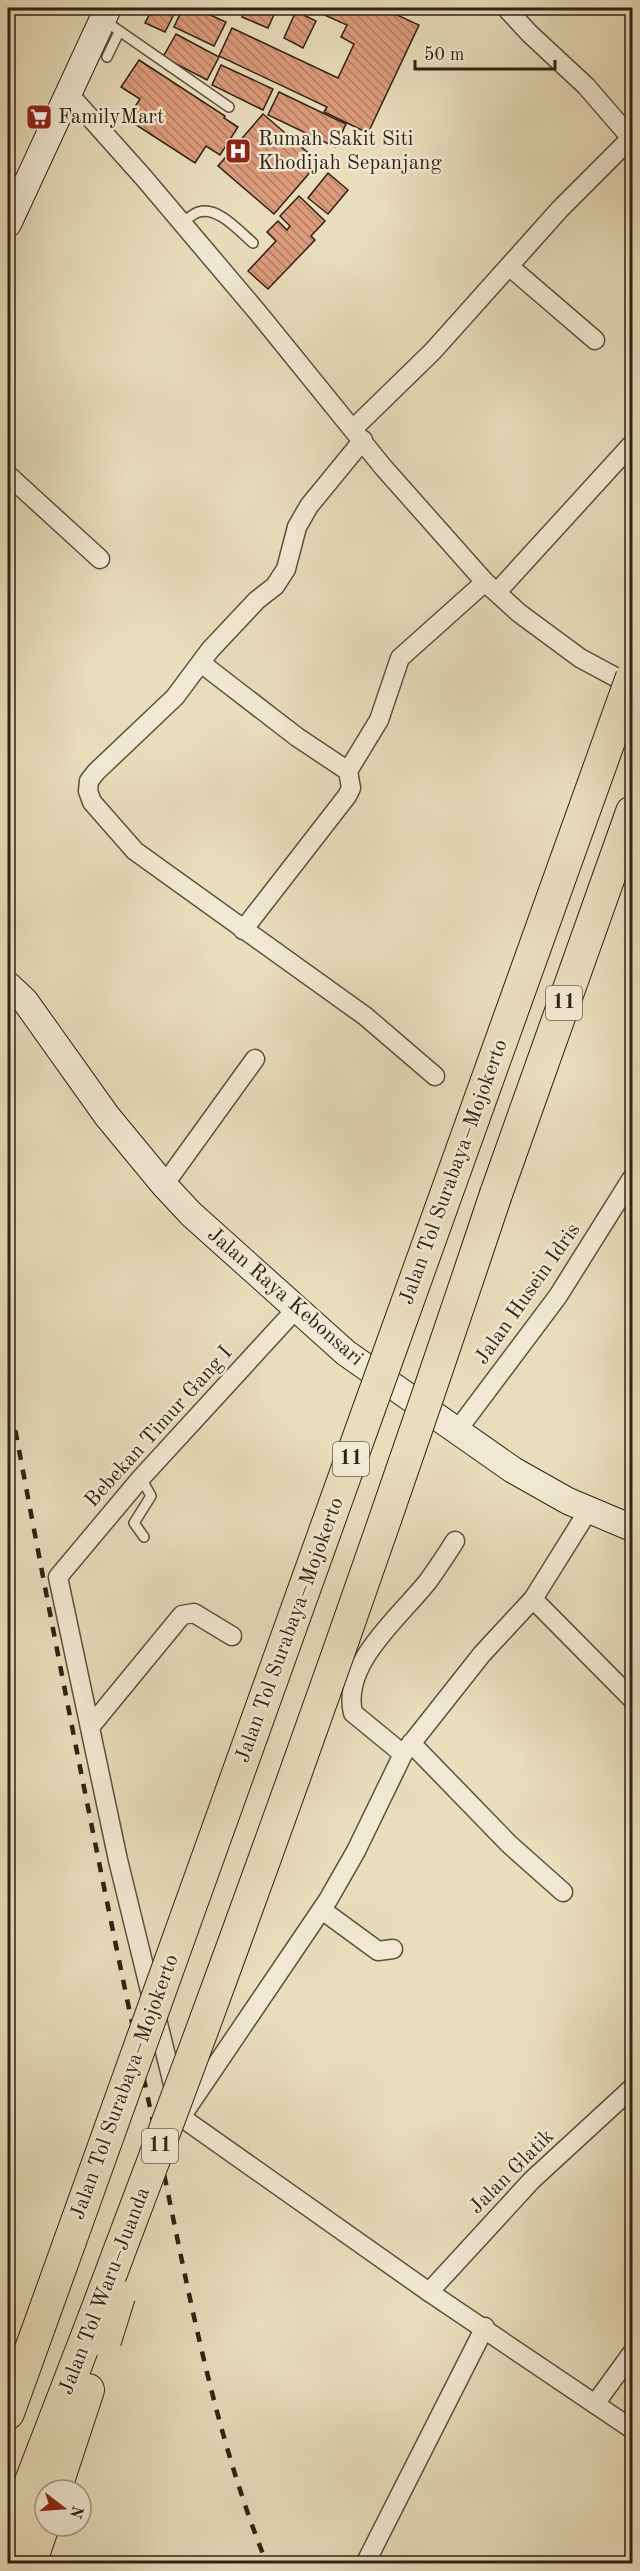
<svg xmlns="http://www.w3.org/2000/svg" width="640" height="2571" font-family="'Old Standard TT',serif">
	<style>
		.building { fill: url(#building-back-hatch); stroke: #2f2115; stroke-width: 1.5 }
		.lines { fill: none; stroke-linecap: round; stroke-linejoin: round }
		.service-casing { stroke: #5e503f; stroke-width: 12 }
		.minor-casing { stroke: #5e503f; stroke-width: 21 }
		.secondary-casing { stroke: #2f2115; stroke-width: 28 }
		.motorway-casing { stroke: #2f2115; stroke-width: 34 }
		.service { stroke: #f1e9d3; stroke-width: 9 }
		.minor { stroke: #f1e9d3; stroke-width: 18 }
		.secondary { stroke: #f1e9d3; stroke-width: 26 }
		.motorway { stroke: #e9ddbc; stroke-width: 32 }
		.rail { stroke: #2f2115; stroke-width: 4.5; stroke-dasharray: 10 10; stroke-linecap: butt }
		.motorway-bridge-casing { stroke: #2f2115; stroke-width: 34; stroke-linecap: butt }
		.motorway-bridge { stroke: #e9ddbc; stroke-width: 32 }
		.labels { text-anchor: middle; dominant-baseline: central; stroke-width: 5; stroke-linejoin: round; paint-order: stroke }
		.shield { fill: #f1e9d3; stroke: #695d4e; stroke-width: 1.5 }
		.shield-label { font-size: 20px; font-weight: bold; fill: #2f2115 }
		.poi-label { font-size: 21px; fill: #2f2115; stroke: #f1e9d3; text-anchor: start }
		.street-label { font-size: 21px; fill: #2f2115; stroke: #f1e9d3 }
	</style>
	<defs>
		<pattern id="building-back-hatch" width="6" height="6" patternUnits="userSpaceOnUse" patternTransform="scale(1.5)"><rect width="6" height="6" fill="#dc9b7b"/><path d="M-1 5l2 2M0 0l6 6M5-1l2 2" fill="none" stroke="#b37e64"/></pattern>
	</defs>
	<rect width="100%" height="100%" fill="#e9ddbc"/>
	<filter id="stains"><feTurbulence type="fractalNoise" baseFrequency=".00333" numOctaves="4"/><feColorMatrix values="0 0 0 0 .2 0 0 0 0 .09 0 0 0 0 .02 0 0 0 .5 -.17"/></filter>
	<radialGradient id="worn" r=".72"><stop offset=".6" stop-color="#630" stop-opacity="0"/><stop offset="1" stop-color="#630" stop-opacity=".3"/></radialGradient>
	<g class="building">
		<path d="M 153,8 L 177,8 L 165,32 L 145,23 Z"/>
		<path d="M 183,8 L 195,8 L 226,22 L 214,46 L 174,27 Z"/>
		<path d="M 246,8 L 277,8 L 268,28 L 242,17 Z"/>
		<path d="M 309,8 L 382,8 L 419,25 L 368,133 L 324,112 L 327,107 L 219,56 L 232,28 L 338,78 L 354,44 L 341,37 L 347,25 Z"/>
		<path d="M 296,11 L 316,21 L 303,48 L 284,38 Z"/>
		<path d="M 176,34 L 219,57 L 207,80 L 163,57 Z"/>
		<path d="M 139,60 L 225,116 L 224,118 L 238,127 L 220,155 L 206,146 L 195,163 L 127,119 L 140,99 L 121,87 Z"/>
		<path d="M 221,65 L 273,89 L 263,110 L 212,85 Z"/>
		<path d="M 279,92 L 346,124 L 335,147 L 268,115 Z"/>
		<path d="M 263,114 L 319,162 L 274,214 L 218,166 Z"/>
		<path d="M 328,173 L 348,190 L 328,214 L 308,198 Z"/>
		<path d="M 299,196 L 325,221 L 311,236 L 315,240 L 268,289 L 248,271 L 276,241 L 267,232 L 278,221 L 287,230 L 290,226 L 280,216 Z"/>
	</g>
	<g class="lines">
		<defs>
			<g id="service">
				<path d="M 105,21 L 229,107"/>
				<path d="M 107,57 L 119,32"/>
				<path d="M 182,223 C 187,220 193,213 199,212 C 218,206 240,232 253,243"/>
				<path d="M 141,1478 L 151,1496 L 134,1523 L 144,1537"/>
			</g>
			<g id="minor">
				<path d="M 506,8 L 530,34 L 586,86 L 631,138"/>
				<path d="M 69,94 L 144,178 L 259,314 L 383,467 L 485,582 L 519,613 L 580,658 L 632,686"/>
				<path d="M 510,267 L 595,340"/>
				<path d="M 354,428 L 433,351 L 560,209 L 632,137"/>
				<path d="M 363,440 L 309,506 L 297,527 L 286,569 L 275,586 L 257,600 L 210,650 L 175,697 L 96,772 L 89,781 L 88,791 L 92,802 L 135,851 L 365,1016 L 435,1076"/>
				<path d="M 8,475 L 100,559"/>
				<path d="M 497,592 L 632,444"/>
				<path d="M 201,663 L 297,737 L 348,771 L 351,788 L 347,796 L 243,930"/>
				<path d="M 348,771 L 379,720 L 400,658 L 485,582"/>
				<path d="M 164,1185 L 255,1059"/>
				<path d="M 296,1309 L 141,1478 L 58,1577 L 118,1860 L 181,2117 L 429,2292 L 632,2429"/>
				<path d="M 456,1432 L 558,1296 L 632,1178"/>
				<path d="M 533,1599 L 632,1699"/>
				<path d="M 90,1727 L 182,1615 L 194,1613 L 232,1636"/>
				<path d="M 411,1743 L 509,1844 L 563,1892"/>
				<path d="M 403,1754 L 353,1713 C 341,1663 402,1615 429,1580 C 438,1567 447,1554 455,1541"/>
				<path d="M 322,1910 L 378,1951 L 393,1949"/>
				<path d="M 181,2117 L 328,1900 L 356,1851 L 403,1754 L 482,1654 L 533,1599 L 588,1511"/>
				<path d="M 429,2292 L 532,2180 L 632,2088"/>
				<path d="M 595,2404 L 632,2353"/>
				<path d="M 365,2564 L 485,2327"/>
			</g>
			<g id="secondary">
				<path d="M 8,224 L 108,8"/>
				<path d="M 8,985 L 25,1001 L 107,1116 L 164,1185 L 191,1214 L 346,1353 L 513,1470 L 568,1501 L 632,1528"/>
			</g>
			<g id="motorway">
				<path d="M 496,1194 L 632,812"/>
				<path d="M 8,2413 L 70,2241"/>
				<path d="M 55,2490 L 88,2390"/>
				<path d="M 8,2541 L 94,2318"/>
				<path d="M 30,2564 L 45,2520"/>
			</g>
		</defs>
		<use href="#service" class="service-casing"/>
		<use href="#minor" class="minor-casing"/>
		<use href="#secondary" class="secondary-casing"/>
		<use href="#motorway" class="motorway-casing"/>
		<use href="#service" class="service"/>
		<use href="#minor" class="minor"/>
		<use href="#secondary" class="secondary"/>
		<use href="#motorway" class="motorway"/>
		<path class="rail" d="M 8,1391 C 54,1638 102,1885 155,2131 C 186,2276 211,2426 267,2564"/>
		<defs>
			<g id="motorway-bridge">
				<path d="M 70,2241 L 632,677"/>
				<path d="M 94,2318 C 236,1946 370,1571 496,1194"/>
				<path d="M 105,2341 L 119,2296"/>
			</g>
		</defs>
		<use href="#motorway-bridge" class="motorway-bridge-casing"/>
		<use href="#motorway-bridge" class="motorway-bridge"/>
	</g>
	<defs>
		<symbol id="supermarket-square" viewBox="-11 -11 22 22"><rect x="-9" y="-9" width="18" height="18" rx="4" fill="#8f2418" stroke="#f1e9d3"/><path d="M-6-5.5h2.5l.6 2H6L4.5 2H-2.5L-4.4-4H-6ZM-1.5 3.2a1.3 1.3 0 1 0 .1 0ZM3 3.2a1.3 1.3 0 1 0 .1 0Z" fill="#fff"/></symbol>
		<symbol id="hospital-square" viewBox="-11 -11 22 22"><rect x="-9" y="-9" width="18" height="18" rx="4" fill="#8f2418" stroke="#f1e9d3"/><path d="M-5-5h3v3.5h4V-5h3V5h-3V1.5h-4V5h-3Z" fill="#fff"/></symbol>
	</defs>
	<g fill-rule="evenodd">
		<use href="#supermarket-square" x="24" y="102" width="30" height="30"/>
		<use href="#hospital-square" x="223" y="136" width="30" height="30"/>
	</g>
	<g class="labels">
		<g class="shield">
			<rect x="546" y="986" width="36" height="34" rx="4.5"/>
			<rect x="333" y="1442" width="36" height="34" rx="4.5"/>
			<rect x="142" y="2129" width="36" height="34" rx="4.5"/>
		</g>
		<g class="shield-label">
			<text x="564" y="1003">11</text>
			<text x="351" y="1459">11</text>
			<text x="160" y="2146">11</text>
		</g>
		<g class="poi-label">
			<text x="58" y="117">FamilyMart</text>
			<text x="258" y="139">Rumah Sakit Siti<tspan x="258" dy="24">Khodijah Sepanjang</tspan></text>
		</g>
		<g class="street-label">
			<text transform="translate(454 1172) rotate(-70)">Jalan Tol Surabaya–Mojokerto</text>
			<text transform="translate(528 1294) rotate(-55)">Jalan Husein Idris</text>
			<text transform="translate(285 1297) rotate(41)">Jalan Raya Kebonsari</text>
			<text transform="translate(159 1427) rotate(-48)">Bebekan Timur Gang I</text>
			<text transform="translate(290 1630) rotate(-70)">Jalan Tol Surabaya–Mojokerto</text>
			<text transform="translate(125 2087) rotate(-70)">Jalan Tol Surabaya–Mojokerto</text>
			<text transform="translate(512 2172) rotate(-45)">Jalan Glatik</text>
			<text transform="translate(105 2291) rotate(-69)">Jalan Tol Waru–Juanda</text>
		</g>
	</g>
	<rect width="640" height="2571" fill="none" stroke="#e9ddbc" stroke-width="30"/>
	<rect x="9" y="9" width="622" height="2553" fill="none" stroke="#2f2115" stroke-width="3"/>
	<rect x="15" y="15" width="610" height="2541" fill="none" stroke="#2f2115" stroke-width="1.5"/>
	<g transform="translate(63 2508) rotate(107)"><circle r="28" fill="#f1e9d3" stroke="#a39987" stroke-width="1.5"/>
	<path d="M0-4.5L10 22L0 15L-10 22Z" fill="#8f2418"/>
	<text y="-9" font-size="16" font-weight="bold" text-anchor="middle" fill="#2f2115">N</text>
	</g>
	<path d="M415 60v9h140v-9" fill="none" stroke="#2f2115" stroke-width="3"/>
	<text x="424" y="60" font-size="18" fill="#2f2115" stroke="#f1e9d3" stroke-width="4.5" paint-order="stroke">50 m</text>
	<rect width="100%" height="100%" filter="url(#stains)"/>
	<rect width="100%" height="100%" fill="url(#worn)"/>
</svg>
